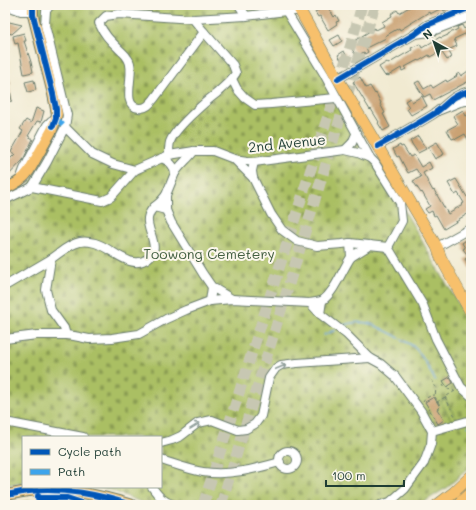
<svg xmlns="http://www.w3.org/2000/svg" width="476" height="510" font-family="Mali,sans-serif">
	<style>
		.grass { fill: url(#grass-tufts); stroke: #647e4c }
		.cemetery { fill: url(#cemetery-stones); stroke: #647e4c }
		.garden { fill: #aabf64; stroke: #647e4c }
		.lines { fill: none; stroke-linecap: round; stroke-linejoin: round }
		.stream { stroke: #67a5d9; stroke-width: 1.5 }
		.building { fill: #caa273 }
		.highway-tunnel { stroke: #c7c7b2; stroke-width: 11; stroke-dasharray: 11 5.5; stroke-linecap: butt }
		.minor-casing { stroke: #687a6b; stroke-width: 10 }
		.major-casing { stroke: #687a6b; stroke-width: 12 }
		.highway-casing { stroke: #687a6b; stroke-width: 12 }
		.path { stroke: #687a6b; stroke-width: 1; stroke-dasharray: 3 3; stroke-linecap: butt }
		.minor { stroke: #fff; stroke-width: 8 }
		.major { stroke: #f7c06c; stroke-width: 10 }
		.highway { stroke: #f7c06c; stroke-width: 11 }
		.quiet { stroke: #3da4eb; stroke-width: 5; stroke-dasharray: 10 5; stroke-linecap: butt }
		.cycleway-casing { stroke: #fbf7ec; stroke-width: 8 }
		.cycleway { stroke: #0057b8; stroke-width: 6 }
		.oneway { stroke: #8f9e9a }
		.labels { text-anchor: middle; dominant-baseline: central; stroke-width: 4; stroke-linejoin: round; paint-order: stroke }
		.street-label { font-size: 14px; fill: #1f3d34; stroke: #fbf7ec }
		.park-label { font-size: 14px; fill: #425e40; stroke: #fbf7ec }
	</style>
	<defs>
		<pattern id="grass-tufts" width="24" height="20" patternUnits="userSpaceOnUse"><rect width="24" height="20" fill="#aabf64"/><path d="M3 7l-1-3M5 7V3M7 7l1-3M15 17l-1-3M17 17v-4M19 17l1-3" fill="none" stroke="#8a9c53"/></pattern>
		<pattern id="cemetery-stones" width="16" height="16" patternUnits="userSpaceOnUse"><rect width="16" height="16" fill="#aabf64"/><path d="M2 7V4a2 2 0 0 1 4 0v3zM10 15v-3a2 2 0 0 1 4 0v3z" fill="#8a9c53"/></pattern>
	</defs>
	<rect width="100%" height="100%" fill="#fbf7ec"/>
	<filter id="ink" filterUnits="userSpaceOnUse"><feTurbulence type="fractalNoise" baseFrequency=".025" numOctaves="2"/><feDisplacementMap in="SourceGraphic" scale="8" xChannelSelector="R" yChannelSelector="G"/><feConvolveMatrix kernelMatrix="1 2 1 2 8 2 1 2 1" color-interpolation-filters="sRGB"/></filter>
	<filter id="wash" filterUnits="userSpaceOnUse"><feTurbulence type="fractalNoise" baseFrequency=".012" numOctaves="4" result="noise"/><feDisplacementMap in="SourceGraphic" scale="16" xChannelSelector="R" yChannelSelector="G"/><feGaussianBlur stdDeviation="0.9" result="paint"/><feColorMatrix in="noise" values="0 0 0 0 0 0 0 0 0 0 0 0 0 0 0 0 0 1.4 0 .05"/><feComposite in="paint" operator="in"/></filter>
	<g filter="url(#wash)">
		<rect width="100%" height="100%" fill="#f1ead1"/>
		<path class="grass" d="M 28,501 L 68,501 L 80,505 L 7,505 Z"/>
		<path class="cemetery" d="M 41,5 L 286,5 L 471,326 L 471,466 L 446,488 L 419,505 L 148,505 L 111,490 L 97,487 L 161,487 L 161,437 L 23,437 L 23,482 L 5,485 L 5,198 L 29,186 L 65,118 L 39,21 L 38,10 Z"/>
		<path class="garden" d="M 444,399 L 446,400 L 457,420 L 452,421 L 441,403 L 442,400 Z"/>
		<g class="lines">
			<g class="stream">
				<path d="M 341,326 C 364,317 374,325 394,335 C 400,339 407,342 413,346 C 423,355 429,369 435,380"/>
				<path d="M 324,335 L 335,330"/>
				<path d="M 468,426 L 471,427"/>
			</g>
		</g>
		<g id="blocks">
			<g class="building">
				<path d="M 327,5 L 334,17 L 336,15 L 339,21 L 336,22 L 337,24 L 328,30 L 320,16 L 318,17 L 315,12 Z"/>
				<path d="M 413,5 L 454,5 L 444,11 L 442,8 L 430,14 L 429,12 L 400,30 L 399,28 L 385,36 L 386,38 L 366,48 L 368,52 L 365,54 L 364,52 L 356,56 L 349,44 L 375,28 L 376,30 L 384,26 L 382,22 L 392,16 L 391,14 L 397,10 L 399,13 Z"/>
				<path d="M 5,21 L 22,25 L 12,34 L 5,32 Z"/>
				<path d="M 471,24 L 471,41 L 467,33 L 454,39 L 457,46 L 448,50 L 452,57 L 447,60 L 441,51 L 430,57 L 429,55 L 419,61 L 418,60 L 405,67 L 406,69 L 402,71 L 401,68 L 388,76 L 388,75 L 385,76 L 379,67 L 387,62 L 388,64 L 403,55 L 412,50 L 411,48 L 420,44 L 422,48 L 440,37 L 441,38 L 448,35 L 448,34 L 458,29 L 457,27 L 462,25 L 464,29 Z"/>
				<path d="M 24,33 L 26,41 L 24,41 L 31,62 L 33,72 L 24,74 L 18,43 L 15,44 L 13,36 Z"/>
				<path d="M 339,35 L 342,41 L 334,46 L 330,40 Z"/>
				<path d="M 344,51 L 349,61 L 344,65 L 338,55 Z"/>
				<path d="M 471,69 L 471,80 L 433,100 L 430,94 L 424,97 L 415,83 L 419,81 L 424,89 L 431,85 L 433,88 L 446,80 L 447,82 L 457,76 L 456,75 L 459,73 L 461,76 Z"/>
				<path d="M 8,74 L 11,84 L 9,85 L 12,101 L 5,102 L 5,75 Z"/>
				<path d="M 360,77 L 366,88 L 370,86 L 375,94 L 376,93 L 381,103 L 380,104 L 385,113 L 383,114 L 390,127 L 383,131 L 378,123 L 379,122 L 371,109 L 370,110 L 353,82 Z"/>
				<path d="M 34,80 L 36,90 L 28,92 L 25,82 Z"/>
				<path d="M 422,96 L 427,106 L 411,115 L 407,109 L 409,107 L 405,101 L 410,98 L 412,102 Z"/>
				<path d="M 36,108 L 44,111 L 41,122 L 37,121 L 28,136 L 33,139 L 23,160 L 5,179 L 5,164 L 15,154 L 11,152 L 23,131 L 20,129 L 26,120 L 31,123 Z"/>
				<path d="M 463,110 L 466,116 L 471,113 L 471,145 L 465,134 L 456,139 L 455,138 L 452,139 L 447,130 L 458,124 L 453,116 Z"/>
				<path d="M 418,136 L 426,149 L 418,153 L 410,141 Z"/>
				<path d="M 437,142 L 444,154 L 435,159 L 428,147 Z"/>
				<path d="M 400,145 L 401,147 L 403,146 L 410,157 L 414,155 L 421,167 L 429,162 L 432,168 L 423,173 L 433,191 L 434,190 L 448,214 L 455,210 L 455,209 L 463,205 L 462,204 L 464,203 L 458,193 L 455,195 L 448,183 L 456,179 L 467,197 L 471,195 L 471,212 L 459,219 L 459,220 L 444,229 L 436,215 L 434,216 L 432,211 L 428,213 L 425,209 L 430,206 L 422,192 L 421,193 L 413,181 L 421,177 L 416,169 L 408,173 L 399,156 L 397,157 L 393,149 Z"/>
				<path d="M 469,238 L 471,242 L 471,269 L 465,259 L 469,257 L 463,249 L 465,248 L 462,243 Z"/>
				<path d="M 450,377 L 453,383 L 447,387 L 443,381 Z"/>
				<path d="M 434,397 L 440,407 L 437,409 L 444,420 L 438,424 L 425,402 Z"/>
			</g>
		</g>
	</g>
	<g filter="url(#ink)">
		<use href="#blocks" fill-opacity="0" stroke="#687a6b" stroke-width="1"/>
		<g class="lines">
			<g class="highway-tunnel">
				<path d="M 203,505 L 351,44 L 362,5"/>
				<path d="M 221,505 L 375,5"/>
			</g>
			<defs>
				<g id="minor">
					<path d="M 5,5 L 21,11 L 33,11"/>
					<path d="M 239,5 L 246,16"/>
					<path d="M 286,11 L 324,74 L 370,158 L 375,163 L 400,203 L 402,221 L 388,247"/>
					<path d="M 204,32 L 154,99 C 150,104 146,109 139,108 C 119,106 137,71 128,59 C 126,55 123,53 120,50 C 111,41 104,35 99,23 L 106,16 L 119,14 L 193,19 L 246,16 L 286,11 L 300,11"/>
					<path d="M 415,34 L 430,32 L 471,16"/>
					<path d="M 232,79 L 237,89 L 245,98 L 255,105 L 271,104 L 336,98"/>
					<path d="M 338,79 L 415,34 L 427,25 L 471,7"/>
					<path d="M 440,110 L 460,102 L 471,100"/>
					<path d="M 65,127 L 92,154 L 113,164 L 135,170"/>
					<path d="M 356,134 L 352,143 L 345,150 L 358,153 L 370,158"/>
					<path d="M 378,146 C 396,136 414,126 432,115 C 448,105 450,95 471,91"/>
					<path d="M 169,155 C 169,151 169,146 170,142 C 174,129 205,102 217,93 C 224,86 231,81 236,73 L 233,65 L 204,32 L 193,19"/>
					<path d="M 162,158 C 170,162 174,165 175,173 C 180,165 188,159 194,151"/>
					<path d="M 234,159 L 253,178 L 252,171 L 254,162"/>
					<path d="M 175,173 L 166,195 L 166,210 L 171,222 L 203,274 L 212,287"/>
					<path d="M 253,178 L 271,214 L 282,230 L 297,241 L 317,246 L 342,244 L 350,243 L 388,247"/>
					<path d="M 20,180 L 24,169 L 47,125 L 51,121 L 56,118"/>
					<path d="M 32,187 L 102,201 L 111,197 L 135,170 L 169,155 L 194,151 L 213,151 L 234,159 L 254,162 L 345,150"/>
					<path d="M 32,187 L 47,162 L 65,127 L 67,115 L 45,25 L 46,11 L 50,5"/>
					<path d="M 5,200 L 32,187"/>
					<path d="M 166,210 L 154,207 L 160,202 L 166,195"/>
					<path d="M 350,243 L 351,257 L 370,245"/>
					<path d="M 388,247 L 423,305 L 436,339 L 461,387 L 471,396"/>
					<path d="M 437,247 L 471,228"/>
					<path d="M 5,286 L 51,259"/>
					<path d="M 210,301 L 212,287 L 232,299"/>
					<path d="M 322,301 C 336,290 341,272 351,257"/>
					<path d="M 310,303 L 320,314 L 346,334 L 370,358 L 381,364 L 395,376 L 421,411 L 432,431"/>
					<path d="M 66,335 L 64,328 L 51,310 L 46,290 L 51,259 C 60,253 69,244 80,242 C 84,241 91,242 95,243 C 111,247 131,272 148,258 C 162,248 146,231 148,218 C 149,213 151,210 154,207"/>
					<path d="M 5,339 L 37,335 L 66,335 L 74,336 L 89,339 L 112,338 L 139,334 L 166,319 L 186,310 L 210,301 L 232,299 L 310,303 L 322,301 L 320,314"/>
					<path d="M 5,422 L 83,437"/>
					<path d="M 432,431 L 471,420"/>
					<path d="M 161,443 L 172,440 L 181,436 L 198,423 L 212,420 L 238,430 L 246,429 L 255,424 L 261,416 L 269,378 L 276,368 L 281,365 L 297,363 L 370,358"/>
					<circle cx="288" cy="460" r="9"/>
					<path d="M 161,460 C 174,464 190,470 203,472 C 229,476 255,469 280,462"/>
					<path d="M 152,487 C 159,497 163,501 174,505"/>
					<path d="M 380,505 L 390,502 L 405,489 L 424,463 L 431,444 L 432,431"/>
				</g>
				<g id="major">
					<path d="M 5,189 C 15,184 23,180 29,171 L 52,130 L 55,122 L 57,114 L 53,94 L 33,15 L 33,8 L 34,5"/>
					<path d="M 5,495 C 13,494 21,492 29,491 C 64,487 99,495 132,505"/>
				</g>
				<g id="highway">
					<path d="M 297,5 L 338,79 L 437,247 L 441,258 L 471,313"/>
					<path d="M 437,505 L 454,492 L 471,476"/>
					<path d="M 457,505 L 471,492"/>
				</g>
			</defs>
			<use href="#minor" class="minor-casing"/>
			<use href="#major" class="major-casing"/>
			<use href="#highway" class="highway-casing"/>
			<g class="path">
				<path d="M 432,380 L 436,388 L 435,397 L 441,407"/>
				<path d="M 443,385 L 445,388 L 454,391"/>
				<path d="M 445,397 L 456,418"/>
				<path d="M 423,402 C 425,398 431,395 435,395"/>
				<path d="M 437,402 L 455,391"/>
				<path d="M 147,503 L 151,505"/>
			</g>
			<use href="#minor" class="minor"/>
			<use href="#major" class="major"/>
			<use href="#highway" class="highway"/>
			<path class="quiet" d="M 56,118 L 65,127"/>
			<defs>
				<g id="cycleway">
					<path d="M 34,5 L 33,8 L 33,15 L 53,94 L 56,109 L 56,118 L 53,126"/>
					<path d="M 338,79 L 415,34 L 427,25 L 471,7"/>
					<path d="M 378,146 C 396,136 414,126 432,115 C 448,105 450,95 471,91"/>
					<path d="M 5,495 C 13,494 21,492 29,491 C 64,487 99,495 132,505"/>
					<path d="M 38,496 L 38,498 L 67,498 L 79,502 L 87,505"/>
				</g>
			</defs>
			<use href="#cycleway" class="cycleway-casing"/>
			<use href="#cycleway" class="cycleway"/>
		</g>
		<defs><path id="oneway-shaft" d="M-6 0H5M1.5-3L5.5 0L1.5 3" fill="none" stroke-width="1.6" stroke-linecap="round" stroke-linejoin="round"/></defs>
		<g class="oneway">
			<use href="#oneway-shaft" transform="translate(281 367) rotate(-23)"/>
			<use href="#oneway-shaft" transform="translate(195 426) rotate(-32)"/>
		</g>
	</g>
	<g class="labels">
		<g class="street-label">
			<text transform="translate(287 143) rotate(-6)">2nd Avenue</text>
		</g>
		<g class="park-label">
			<text x="209" y="253">Toowong Cemetery</text>
		</g>
	</g>
	<rect width="476" height="510" fill="none" stroke="#fbf7ec" stroke-width="20"/>
	<rect x="22" y="436" width="140" height="52" fill="#fbf7ec" stroke="#a3ada2"/>
	<rect x="30" y="449" width="20" height="6" fill="#0057b8" stroke="#a3ada2"/>
	<text x="58" y="456" font-size="12" fill="#1f3d34">Cycle path</text>
	<rect x="30" y="469" width="20" height="6" fill="#3da4eb" stroke="#a3ada2"/>
	<text x="58" y="476" font-size="12" fill="#1f3d34">Path</text>
	<g transform="translate(434 42) rotate(320)" stroke="#fbf7ec" stroke-width="3" paint-order="stroke">
	<path d="M0-3L7 15L0 10L-7 15Z" fill="#1f3d34"/>
	<text y="-6" font-size="11" font-weight="bold" text-anchor="middle" fill="#1f3d34">N</text>
	</g>
	<path d="M326 480v6h78v-6" fill="none" stroke="#1f3d34" stroke-width="2"/>
	<text x="332" y="480" font-size="12" fill="#1f3d34" stroke="#fbf7ec" stroke-width="3" paint-order="stroke">100 m</text>
</svg>
